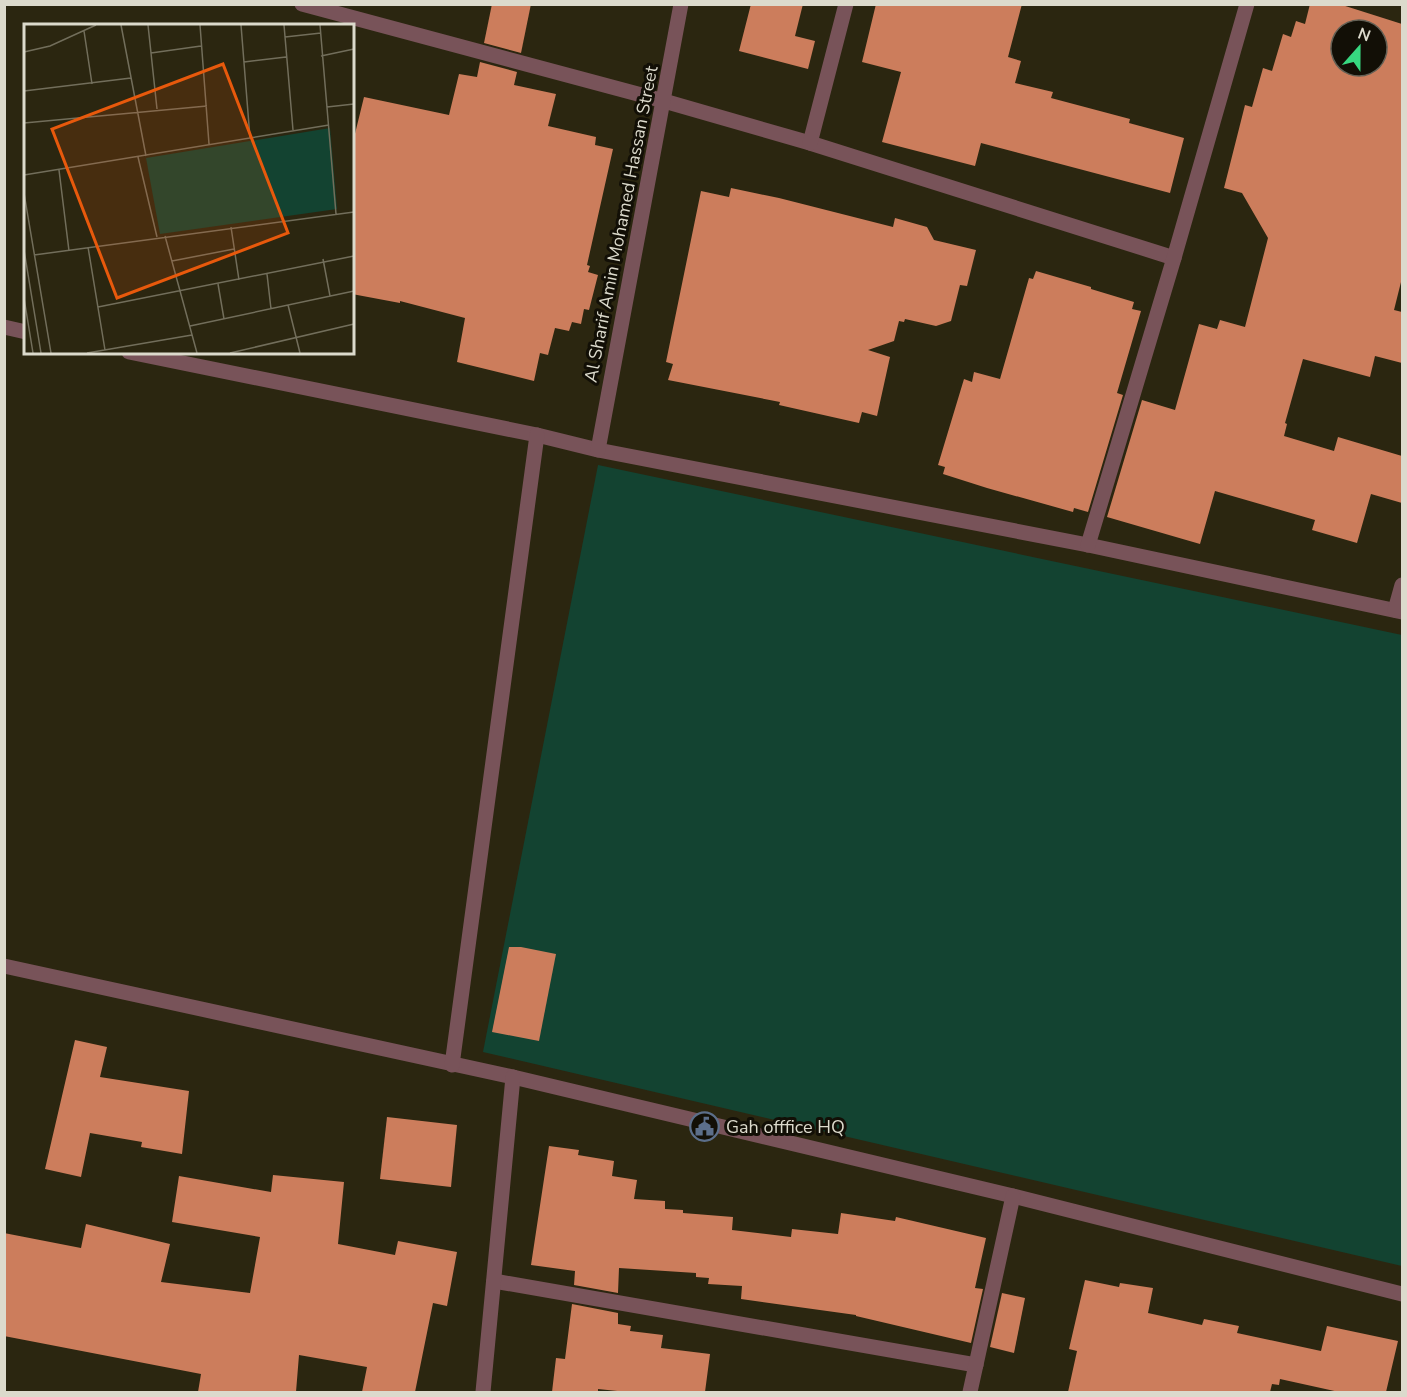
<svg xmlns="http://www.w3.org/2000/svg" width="1407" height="1397" font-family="'Nunito Sans',sans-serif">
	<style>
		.green { fill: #134331 }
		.building { fill: #cc7d5c; fill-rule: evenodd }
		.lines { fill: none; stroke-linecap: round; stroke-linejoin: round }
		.street { stroke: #785359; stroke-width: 15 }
		.labels { text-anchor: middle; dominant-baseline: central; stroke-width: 6; stroke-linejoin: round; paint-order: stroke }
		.street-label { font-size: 18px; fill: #dcdacc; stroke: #120f06 }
		.poi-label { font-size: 18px; fill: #dcdacc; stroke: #120f06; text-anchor: start }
		.inset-road { fill: none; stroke: #726e5b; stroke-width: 1.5 }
		.view { fill: #e8590c; fill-opacity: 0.15; stroke: #e8590c; stroke-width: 3 }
		.inset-edge { fill: none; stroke: #dcdacc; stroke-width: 3 }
	</style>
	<rect width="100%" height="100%" fill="#2b2610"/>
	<path class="green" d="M 598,465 L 1402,635 L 1402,1266 L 483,1052 Z"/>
	<g class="building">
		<path d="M 492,4 L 531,4 L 521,53 L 484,43 Z"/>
		<path d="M 751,4 L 803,4 L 795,36 L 815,41 L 808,69 L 739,51 Z"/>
		<path d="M 876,4 L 1022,4 L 1008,57 L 1021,61 L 1015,83 L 1053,92 L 1051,98 L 1130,119 L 1129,123 L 1184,138 L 1170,193 L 981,143 L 975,166 L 882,142 L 901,72 L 862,62 Z"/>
		<path d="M 1310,4 L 1339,4 L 1402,24 L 1402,278 L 1394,310 L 1402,312 L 1402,363 L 1375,356 L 1370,377 L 1303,359 L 1285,423 L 1287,424 L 1284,436 L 1334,451 L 1338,437 L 1402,456 L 1402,503 L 1371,494 L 1357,543 L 1312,530 L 1315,520 L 1215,491 L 1200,544 L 1107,517 L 1142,400 L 1175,410 L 1199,324 L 1217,329 L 1220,320 L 1245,327 L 1268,238 L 1242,193 L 1224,188 L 1245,105 L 1252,107 L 1263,68 L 1272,71 L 1283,34 L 1291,37 L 1296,21 L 1305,24 ZM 1341,30 L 1377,30 L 1377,66 L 1341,66 Z"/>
		<path d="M 480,62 L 517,72 L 514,85 L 556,94 L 548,126 L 596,137 L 595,145 L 613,149 L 587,265 L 590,266 L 588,272 L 598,275 L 589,310 L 584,309 L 581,324 L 572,322 L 569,331 L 555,328 L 548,355 L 540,353 L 534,381 L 457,362 L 465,318 L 400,301 L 400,303 L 352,294 L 352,146 L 364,97 L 449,115 L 459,74 L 477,77 Z"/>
		<path d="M 731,188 L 779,198 L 893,227 L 895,218 L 927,227 L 934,240 L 976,250 L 967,286 L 960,285 L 951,321 L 936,326 L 905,319 L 904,322 L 899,321 L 894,341 L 868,350 L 890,357 L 877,416 L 862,412 L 859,423 L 779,405 L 780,402 L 668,380 L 673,364 L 666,362 L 701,191 L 729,197 Z"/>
		<path d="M 1036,271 L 1091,287 L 1091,289 L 1134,302 L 1132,309 L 1141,311 L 1117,393 L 1123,395 L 1088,512 L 1074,508 L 1073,512 L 987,488 L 943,474 L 945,467 L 938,465 L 964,379 L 972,382 L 974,372 L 1000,379 L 1029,278 L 1033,279 Z"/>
		<path d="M 509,947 L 521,947 L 556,954 L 539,1041 L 492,1032 Z"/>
		<path d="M 75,1040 L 107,1047 L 100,1077 L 189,1091 L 182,1154 L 141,1147 L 142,1142 L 90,1133 L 81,1177 L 45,1169 Z"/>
		<path d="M 387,1117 L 457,1125 L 451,1187 L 380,1179 Z"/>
		<path d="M 549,1146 L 579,1150 L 578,1155 L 614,1161 L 612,1176 L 637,1180 L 634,1199 L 665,1201 L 665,1209 L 683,1210 L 683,1213 L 733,1217 L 732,1230 L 791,1237 L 792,1229 L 838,1234 L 841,1213 L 895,1221 L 896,1217 L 986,1238 L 975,1288 L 983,1289 L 971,1343 L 856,1316 L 856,1315 L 741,1299 L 742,1286 L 708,1284 L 709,1278 L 696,1277 L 696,1273 L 619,1268 L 618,1293 L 574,1285 L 575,1271 L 531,1265 Z"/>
		<path d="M 273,1175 L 344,1182 L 338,1244 L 395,1255 L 398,1241 L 457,1252 L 447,1306 L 433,1303 L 415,1392 L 362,1392 L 367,1367 L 299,1355 L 296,1392 L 198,1392 L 201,1374 L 4,1336 L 4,1233 L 81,1248 L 86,1224 L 170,1244 L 161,1282 L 250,1293 L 260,1237 L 172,1222 L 179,1176 L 271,1192 Z"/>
		<path d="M 1085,1280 L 1119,1287 L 1120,1283 L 1153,1288 L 1148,1313 L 1202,1325 L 1204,1319 L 1239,1326 L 1237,1333 L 1321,1351 L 1327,1326 L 1398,1341 L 1386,1392 L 1339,1392 L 1280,1379 L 1279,1385 L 1272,1384 L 1270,1392 L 1068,1392 L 1077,1351 L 1069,1349 Z"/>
		<path d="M 1002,1293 L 1025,1298 L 1014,1353 L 990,1347 Z"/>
		<path d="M 572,1304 L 618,1313 L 618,1324 L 631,1326 L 630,1331 L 663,1335 L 661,1348 L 710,1354 L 705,1392 L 627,1392 L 598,1389 L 598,1392 L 552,1392 L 556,1358 L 565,1359 Z"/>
	</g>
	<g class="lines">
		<g class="street">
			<path d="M 302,4 L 664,101 L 810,143 L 1174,258"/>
			<path d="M 810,143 L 846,4"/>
			<path d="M 4,327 L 26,332"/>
			<path d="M 129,352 L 537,435 L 598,450 L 1088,545 L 1402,612"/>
			<path d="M 598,450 L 681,4"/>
			<path d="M 1088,545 L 1174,258 L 1247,4"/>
			<path d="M 1395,610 L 1402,585"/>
			<path d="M 4,966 L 513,1077 L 1013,1196 L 1402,1294"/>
			<path d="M 452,1065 L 537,435"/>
			<path d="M 494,1281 L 976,1365"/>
			<path d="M 483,1392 L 513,1077"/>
			<path d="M 970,1392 L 1013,1196"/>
		</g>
	</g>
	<defs>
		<symbol id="civic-ring" viewBox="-11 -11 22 22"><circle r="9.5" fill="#120f06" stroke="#5c6f8a" stroke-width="1.5"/><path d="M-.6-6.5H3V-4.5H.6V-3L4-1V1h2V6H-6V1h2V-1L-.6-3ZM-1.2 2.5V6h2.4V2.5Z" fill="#5c6f8a"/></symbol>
	</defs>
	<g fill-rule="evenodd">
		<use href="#civic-ring" x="688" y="1110" width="33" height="33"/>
	</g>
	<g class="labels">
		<g class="street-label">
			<text transform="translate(621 224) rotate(-79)">Al Sharif Amin Mohamed Hassan Street</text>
		</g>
		<g class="poi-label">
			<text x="726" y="1127">Gah offfice HQ</text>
		</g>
	</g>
	<g transform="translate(24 24)">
		<rect width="330" height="330" fill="#2b2610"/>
		<path d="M 306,104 L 313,185 L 136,210 L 122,134 Z" fill="#134331"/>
		<path class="inset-road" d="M 97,1 L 122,132M 124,1 L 133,85M 176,1 L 185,120M 217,1 L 226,114M 260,1 L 269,106M 296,1 L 312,190M 60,7 L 68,60M 261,13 L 297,9M 0,28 L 26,22 L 72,1M 127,29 L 177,22M 297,32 L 330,25M 220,38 L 262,33M 0,67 L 107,54M 303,83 L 330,80M 0,99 L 183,82M 114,133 L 133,213M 35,146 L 45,227M 0,151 L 305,101M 0,169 L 27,329M 207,203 L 215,256M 141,212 L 173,329M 64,223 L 81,326M 0,226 L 17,329M 10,231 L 330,188M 299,235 L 306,272M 148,237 L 210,225M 243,250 L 247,285M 194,260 L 200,295M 0,274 L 9,329M 264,281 L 276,329M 74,283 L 330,232M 166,302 L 330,267M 63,329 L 168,311M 206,329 L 330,300"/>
		<path class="view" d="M 199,40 L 264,209 L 93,274 L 28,105 Z"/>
		<rect width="330" height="330" class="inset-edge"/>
	</g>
	<rect width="1407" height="1397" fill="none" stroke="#dcdacc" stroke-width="12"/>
	<g transform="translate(1359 48) rotate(21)"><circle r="28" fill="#120f06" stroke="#636055" stroke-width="1.5"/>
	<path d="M0-4.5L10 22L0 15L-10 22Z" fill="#37d880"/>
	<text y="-9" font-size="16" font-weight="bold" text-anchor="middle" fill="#dcdacc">N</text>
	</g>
</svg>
